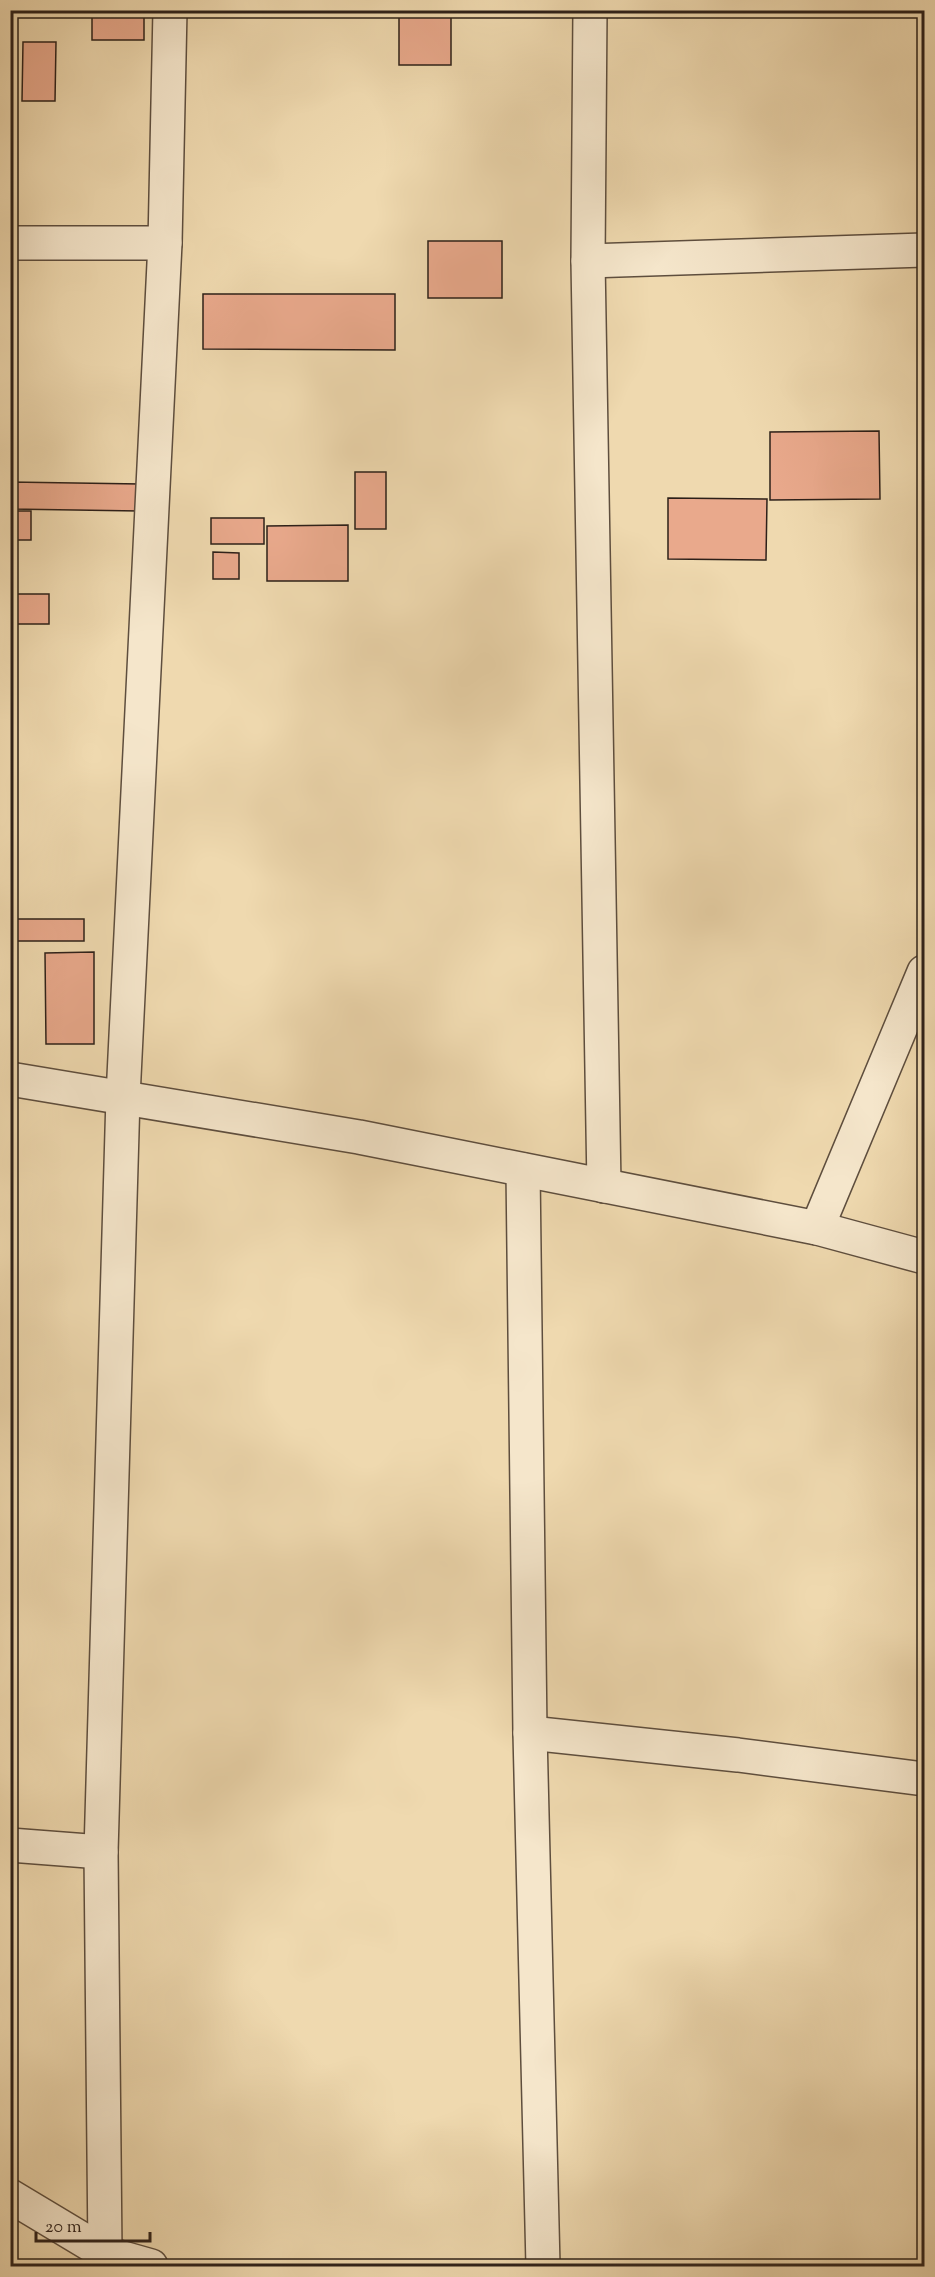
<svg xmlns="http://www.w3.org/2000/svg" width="935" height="2277" font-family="'Sorts Mill Goudy',serif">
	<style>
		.building { fill: #e9a98c; stroke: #2d2019; stroke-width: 1.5 }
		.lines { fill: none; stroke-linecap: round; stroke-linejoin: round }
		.minor-casing { stroke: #5e4e3e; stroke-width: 36 }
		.minor { stroke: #f5e6cb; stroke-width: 33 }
	</style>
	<rect width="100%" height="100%" fill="#efd9af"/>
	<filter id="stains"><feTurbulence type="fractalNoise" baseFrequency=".00333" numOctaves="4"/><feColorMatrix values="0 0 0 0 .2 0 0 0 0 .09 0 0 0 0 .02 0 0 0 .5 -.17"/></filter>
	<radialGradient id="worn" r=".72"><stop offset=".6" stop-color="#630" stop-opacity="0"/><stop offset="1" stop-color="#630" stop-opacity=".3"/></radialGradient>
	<g class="building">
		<rect x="92" y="10" width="52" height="30"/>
		<rect x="399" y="10" width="52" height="55"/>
		<path d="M 23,42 L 56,42 L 55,101 L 22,101 Z"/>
		<rect x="428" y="241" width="74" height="57"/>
		<path d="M 203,294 L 395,294 L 395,350 L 203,349 Z"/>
		<path d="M 879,431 L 880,499 L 770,500 L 770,432 Z"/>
		<rect x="355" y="472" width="31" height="57"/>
		<path d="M 10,482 L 140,484 L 139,511 L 10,509 Z"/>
		<path d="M 668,498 L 767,499 L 766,560 L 668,559 Z"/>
		<rect x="10" y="511" width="21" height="29"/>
		<rect x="211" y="518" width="53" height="26"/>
		<path d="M 348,525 L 348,581 L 267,581 L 267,526 Z"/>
		<path d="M 213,552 L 239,553 L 239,579 L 213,579 Z"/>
		<rect x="10" y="594" width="39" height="30"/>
		<rect x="10" y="919" width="74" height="22"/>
		<path d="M 94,952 L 94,1044 L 46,1044 L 45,953 Z"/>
	</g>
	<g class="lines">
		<defs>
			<g id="minor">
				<path d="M 590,10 L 588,261 L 604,1186"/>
				<path d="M 10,243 L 165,243"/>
				<path d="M 588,261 L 924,250"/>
				<path d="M 10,1079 L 359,1137 L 817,1228 L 924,1257"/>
				<path d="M 523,1170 L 530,1733 L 543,2266"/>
				<path d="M 817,1228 L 924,972"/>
				<path d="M 530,1733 L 738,1755 L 924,1779"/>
				<path d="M 10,1845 L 101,1852"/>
				<path d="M 10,2196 L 105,2253 L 151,2266"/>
				<path d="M 105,2253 L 101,1852 L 123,1097 L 165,243 L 170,10"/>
			</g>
		</defs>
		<use href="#minor" class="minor-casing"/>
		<use href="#minor" class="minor"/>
	</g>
	<rect width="935" height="2277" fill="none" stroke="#efd9af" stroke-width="36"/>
	<rect x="12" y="12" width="911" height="2253" fill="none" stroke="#2d2019" stroke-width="3"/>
	<rect x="18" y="18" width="899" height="2241" fill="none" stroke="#2d2019" stroke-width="1.5"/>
	<path d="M36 2232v9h114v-9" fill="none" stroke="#2d2019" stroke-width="3"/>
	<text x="45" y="2232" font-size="18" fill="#2d2019" stroke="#f5e6cb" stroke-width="4.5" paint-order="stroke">20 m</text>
	<rect width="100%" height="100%" filter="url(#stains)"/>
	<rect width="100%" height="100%" fill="url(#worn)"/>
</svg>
